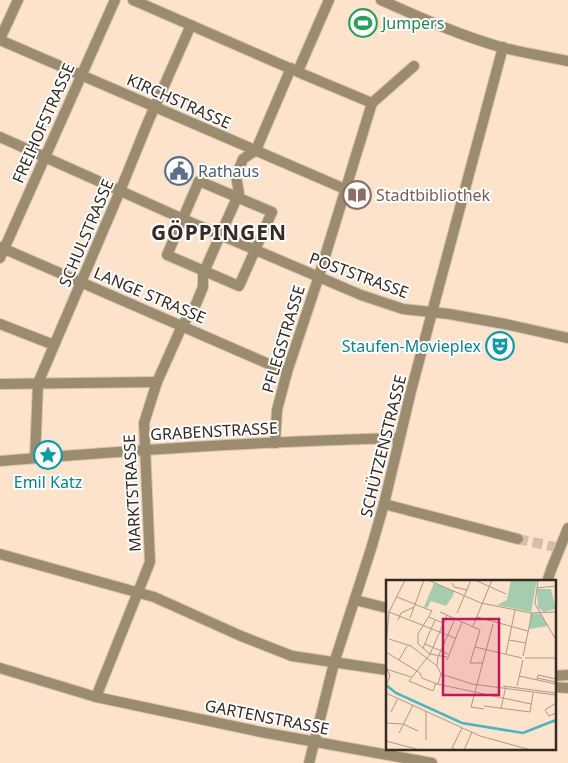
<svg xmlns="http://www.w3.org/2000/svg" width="568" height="763" font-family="'Noto Sans',sans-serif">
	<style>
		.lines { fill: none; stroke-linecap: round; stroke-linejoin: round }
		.street-tunnel { stroke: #d5bdaa; stroke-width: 10; stroke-dasharray: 10 5; stroke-linecap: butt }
		.street-casing { stroke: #d9c1ae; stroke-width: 12 }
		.street { stroke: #9b8c70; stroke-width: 10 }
		.labels { text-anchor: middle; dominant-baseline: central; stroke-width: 4; stroke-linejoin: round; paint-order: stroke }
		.leisure-label { font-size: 16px; fill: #27864d; stroke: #fff; text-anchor: start }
		.street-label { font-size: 16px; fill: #352b23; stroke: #fff }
		.service-label { font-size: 16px; fill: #4e5e75; stroke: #fff; text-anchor: start }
		.education-label { font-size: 16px; fill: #785e54; stroke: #fff; text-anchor: start }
		.culture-label { font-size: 16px; fill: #0d838f; stroke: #fff; text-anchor: end }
		.district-label { font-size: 21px; font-weight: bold; letter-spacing: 1px; fill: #352b23; stroke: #fff }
		.inset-river { fill: none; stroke: #4cb5bf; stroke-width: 2.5 }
		.inset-road { fill: none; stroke: #ad9988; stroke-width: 1 }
		.view { fill: #c2185b; fill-opacity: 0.15; stroke: #c2185b; stroke-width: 2.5 }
		.inset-edge { fill: none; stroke: #352b23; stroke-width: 2.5 }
	</style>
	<rect width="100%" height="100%" fill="#fde2cc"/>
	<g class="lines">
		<path class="street-tunnel" d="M 518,539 L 560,548"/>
		<defs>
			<g id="street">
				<path d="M 133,0 L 305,75 L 372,103"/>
				<path d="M 381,0 C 421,18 461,36 504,48 C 525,53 547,57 568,61"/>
				<path d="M 0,39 L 18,0"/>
				<path d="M 0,40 L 345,189"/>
				<path d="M 298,71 L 329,0"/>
				<path d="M 372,103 L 414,66"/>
				<path d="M 0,137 L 183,219 L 361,295 L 403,309 L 449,314 L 505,324 L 568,338"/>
				<path d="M 199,181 L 272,212 L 239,286 L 167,255 Z"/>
				<path d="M 0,247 L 287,372"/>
				<path d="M 0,258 L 115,0"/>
				<path d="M 0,324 L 54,345"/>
				<path d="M 0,384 L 157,382"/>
				<path d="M 275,443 L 277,410 L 287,372 L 319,276 L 372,103"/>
				<path d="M 35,458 L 38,383 L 120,191 L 148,122 L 191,25"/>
				<path d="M 0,461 C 133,450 266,441 399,438"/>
				<path d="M 384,504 L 518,539"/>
				<path d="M 0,554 L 154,597 L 241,636 L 292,656 L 387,670"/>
				<path d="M 547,582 L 551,570 L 568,528"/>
				<path d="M 355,600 L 387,608"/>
				<path d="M 0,668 L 96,697 L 261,732 L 432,763"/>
				<path d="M 554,676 L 568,675"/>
				<path d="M 554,687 L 568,688"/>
				<path d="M 96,697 L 150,562 L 144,423 L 157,382 L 182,326 L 196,304 L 203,287 L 203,274 L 239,193 L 236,176 L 243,159 L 256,150 L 291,68"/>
				<path d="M 309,763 L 334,663 L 371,549 L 384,504 L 411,391 L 503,47"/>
			</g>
		</defs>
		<use href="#street" class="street-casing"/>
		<use href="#street" class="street"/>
	</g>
	<defs>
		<symbol id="stadium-ring" viewBox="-11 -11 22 22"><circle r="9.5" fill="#fff" stroke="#2e9e5b" stroke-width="1.5"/><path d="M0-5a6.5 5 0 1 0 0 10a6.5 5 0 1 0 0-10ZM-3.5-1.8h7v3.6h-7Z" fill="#2e9e5b"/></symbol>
		<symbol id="civic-ring" viewBox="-11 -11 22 22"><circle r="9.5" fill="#fff" stroke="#5c6f8a" stroke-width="1.5"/><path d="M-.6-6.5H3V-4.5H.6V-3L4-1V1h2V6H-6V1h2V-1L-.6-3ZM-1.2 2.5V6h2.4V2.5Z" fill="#5c6f8a"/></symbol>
		<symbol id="library-ring" viewBox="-11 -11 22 22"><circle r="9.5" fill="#fff" stroke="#8d6e63" stroke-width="1.5"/><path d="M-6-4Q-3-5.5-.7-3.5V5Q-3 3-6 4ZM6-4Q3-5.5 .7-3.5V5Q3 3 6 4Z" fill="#8d6e63"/></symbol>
		<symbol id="theatre-ring" viewBox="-11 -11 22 22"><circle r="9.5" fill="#fff" stroke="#0f9aa8" stroke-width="1.5"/><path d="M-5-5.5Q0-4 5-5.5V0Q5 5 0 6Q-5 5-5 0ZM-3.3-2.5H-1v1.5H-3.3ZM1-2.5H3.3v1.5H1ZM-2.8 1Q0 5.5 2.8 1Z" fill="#0f9aa8"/></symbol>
		<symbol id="sight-ring" viewBox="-11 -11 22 22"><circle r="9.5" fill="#fff" stroke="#0f9aa8" stroke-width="1.5"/><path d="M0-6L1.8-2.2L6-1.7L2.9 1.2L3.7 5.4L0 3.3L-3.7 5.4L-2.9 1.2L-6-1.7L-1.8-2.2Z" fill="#0f9aa8"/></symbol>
	</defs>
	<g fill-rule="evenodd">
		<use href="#stadium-ring" x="347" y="7" width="32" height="32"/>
		<use href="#civic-ring" x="163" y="155" width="32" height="32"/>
		<use href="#library-ring" x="341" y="179" width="32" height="32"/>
		<use href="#theatre-ring" x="484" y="330" width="32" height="32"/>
		<use href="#sight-ring" x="32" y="439" width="32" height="32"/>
	</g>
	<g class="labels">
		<g class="leisure-label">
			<text x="382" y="23">Jumpers</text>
		</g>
		<g class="street-label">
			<text transform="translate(179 101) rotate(24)">KIRCHSTRASSE</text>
			<text transform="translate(43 123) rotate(-66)">FREIHOFSTRASSE</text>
			<text transform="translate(86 233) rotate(-67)">SCHULSTRASSE</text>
			<text transform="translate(359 275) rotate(20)">POSTSTRASSE</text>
			<text transform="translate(150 295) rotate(23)">LANGE STRASSE</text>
			<text transform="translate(283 339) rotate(-73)">PFLEGSTRASSE</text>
			<text transform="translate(214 431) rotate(-3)">GRABENSTRASSE</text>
			<text transform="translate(383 446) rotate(-76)">SCHÜTZENSTRASSE</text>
			<text transform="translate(132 493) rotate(-93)">MARKTSTRASSE</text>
			<text transform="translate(267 717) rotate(11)">GARTENSTRASSE</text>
		</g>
		<g class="service-label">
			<text x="198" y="171">Rathaus</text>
		</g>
		<g class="education-label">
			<text x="376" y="195">Stadtbibliothek</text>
		</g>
		<g class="culture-label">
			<text x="481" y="346">Staufen-Movieplex</text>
			<text x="48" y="482" text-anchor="middle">Emil Katz</text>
		</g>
		<g class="district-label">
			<text x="219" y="232">GÖPPINGEN</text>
		</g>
	</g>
	<g transform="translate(386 580)">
		<rect width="170" height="170" fill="#fde2cc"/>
		<path d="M 125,0 L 151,0 L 145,33 L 155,34 L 162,46 L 143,49 L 145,32 L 111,25 L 121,20 ZM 48,3 L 68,11 L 67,16 L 60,26 L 45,21 L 41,28 L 38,27 ZM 151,9 L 165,9 L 170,29 L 158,32 L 152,28 Z" fill="#a5ccae"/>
		<path class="inset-river" d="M 0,105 L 10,113 L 76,143 L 137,153 L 170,140"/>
		<path class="inset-road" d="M 42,0 L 95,23 L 145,33 L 170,32M 89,0 L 120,14M 152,0 L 149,24 L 169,58M 66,3 L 68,7 L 81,10M 151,8 L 170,6M 11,17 L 46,31 L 32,54 L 32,64M 3,32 L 69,58M 54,32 L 94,50 L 84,83 L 97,83M 71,33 L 85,0M 43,37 L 57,43M 91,37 L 142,51M 24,38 L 38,0M 12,40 L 15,33 L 28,27M 87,46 L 106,0M 170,57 L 170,82M 3,59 L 25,66 L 51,86M 123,60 L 140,63M 32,64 L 44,74 L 61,77M 39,64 L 62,74M 0,65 L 3,32 L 19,0M 89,67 L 136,78M 37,68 L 49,40M 0,72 L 34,93 L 36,98 L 51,104 L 145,124M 120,74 L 129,30M 137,76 L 146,33M 139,78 L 170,78M 13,80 L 21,66M 61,80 L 76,42M 0,87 L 4,96 L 0,106M 0,89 L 25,97M 55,94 L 86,104 L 170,115M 133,96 L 170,104M 151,98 L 170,102M 151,100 L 152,95 L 170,99M 50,103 L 47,111 L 23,101 L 44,74 L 61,35M 52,104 L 55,94 L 51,86 L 52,77 L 69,39M 117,106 L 170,113M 131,106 L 137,80M 0,113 L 94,156 L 145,170M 170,123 L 159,130 L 163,136 L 170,133M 98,126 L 144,132 L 147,113M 115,128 L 120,106M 98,129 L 85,127 L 107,44M 5,132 L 12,118M 0,143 L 17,144 L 32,151M 13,153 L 27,125M 40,160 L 40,131M 0,161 L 34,170M 71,170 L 66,168 L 76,148M 78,170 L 86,152"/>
		<path class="view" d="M 57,39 L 113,39 L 113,115 L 57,115 Z"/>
		<rect width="170" height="170" class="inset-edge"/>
	</g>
</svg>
